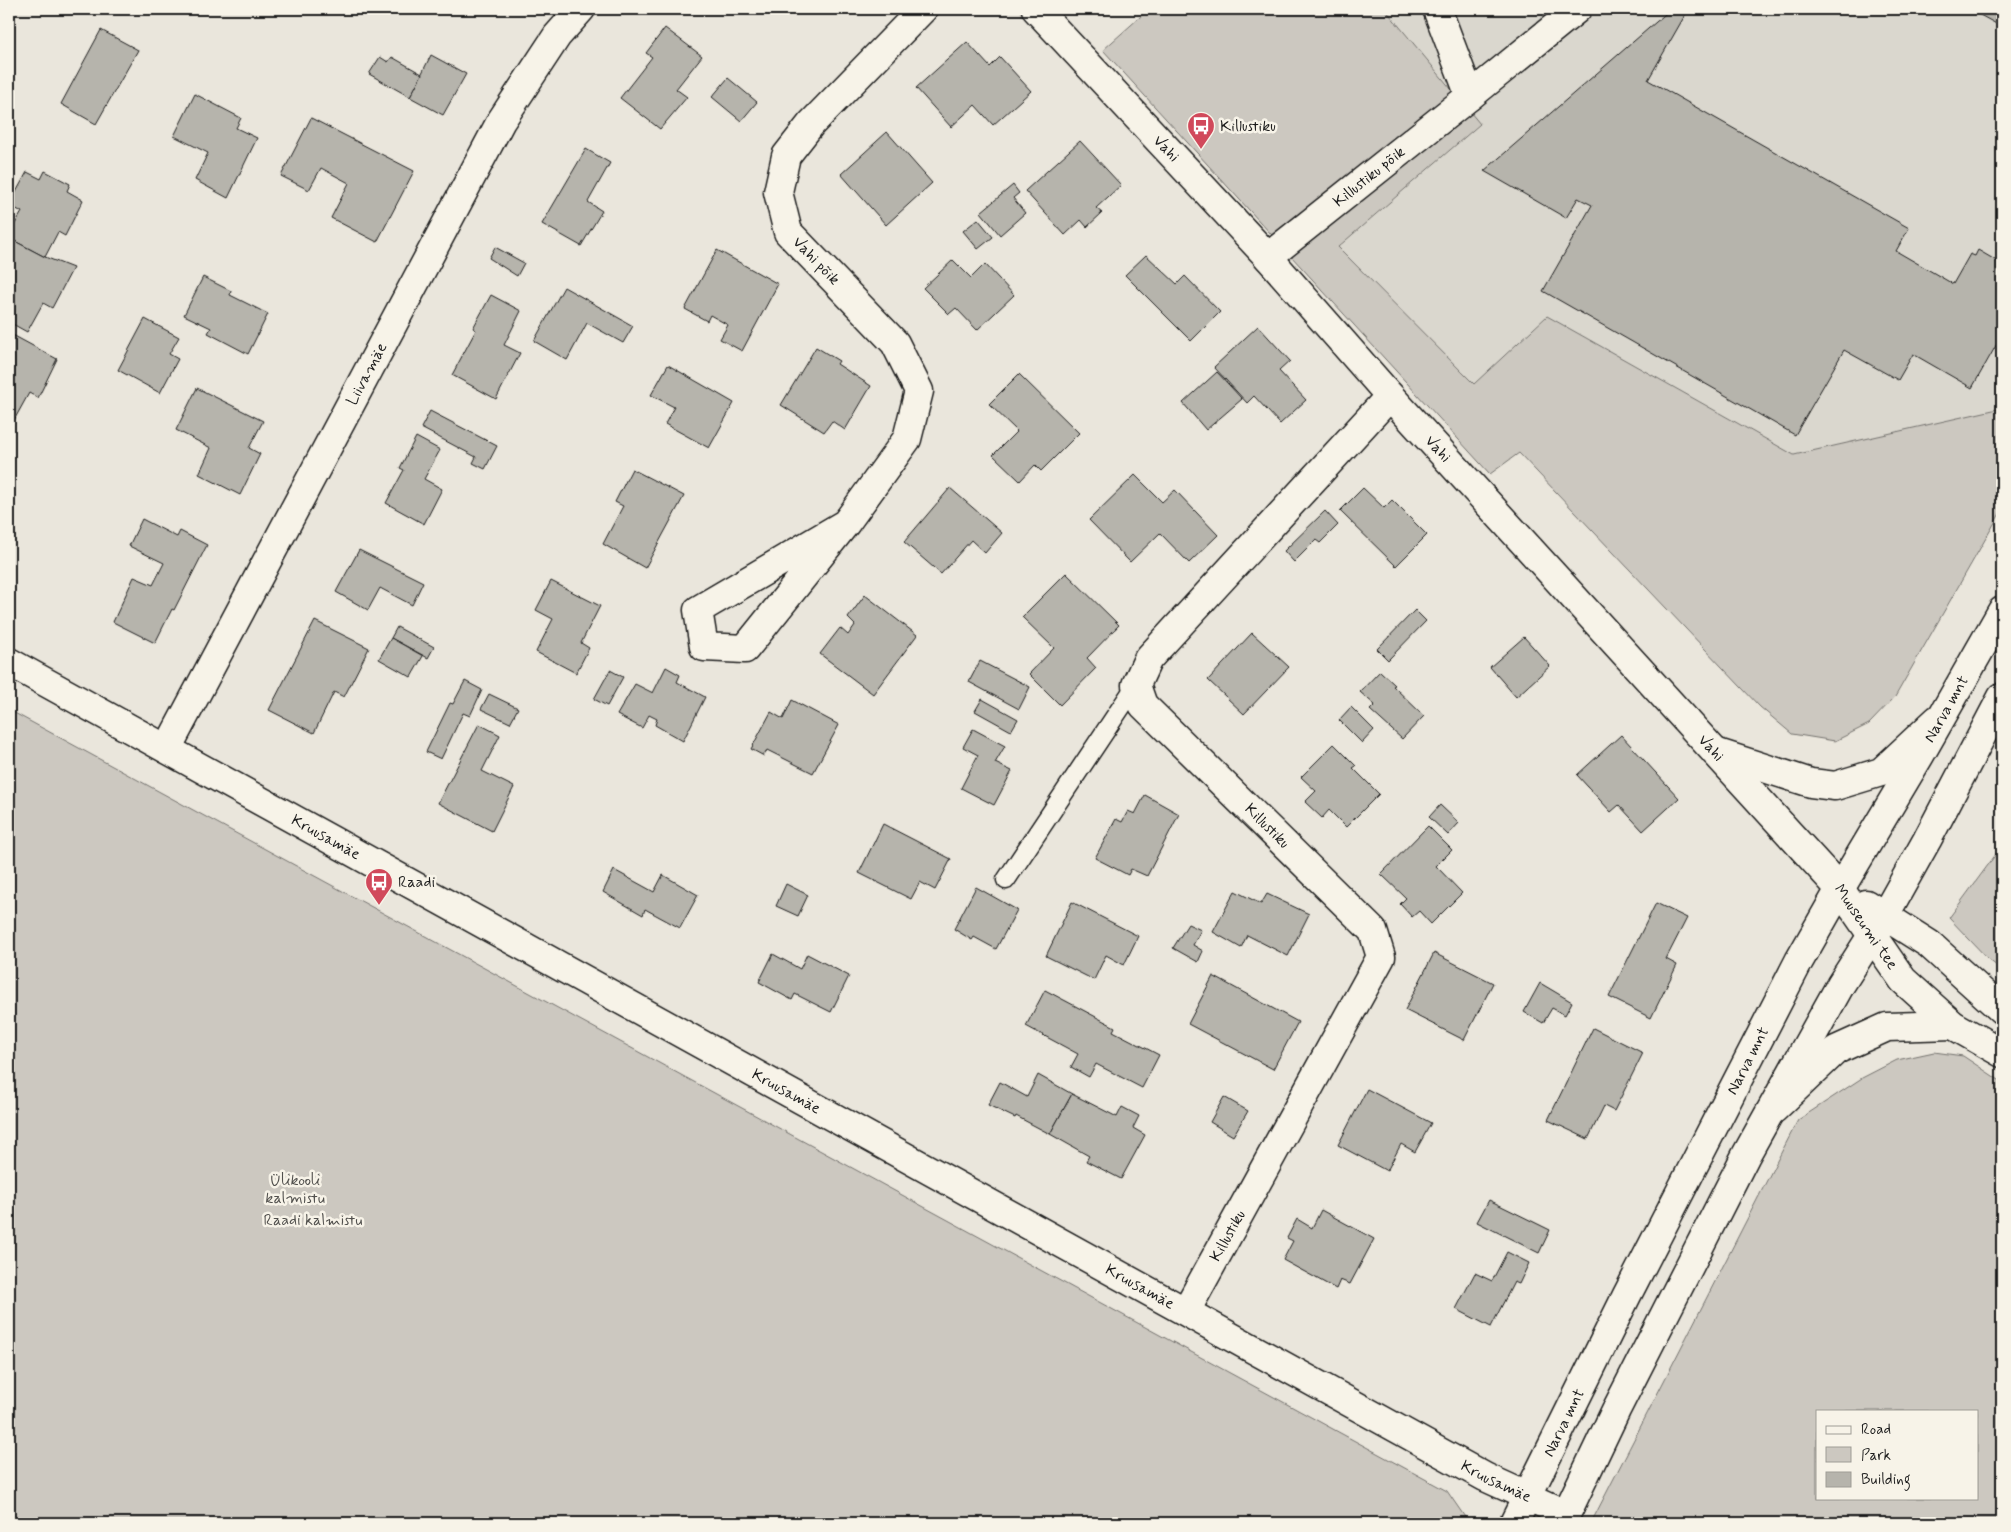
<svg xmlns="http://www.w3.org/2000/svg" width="2011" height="1532" font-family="Mynerve,sans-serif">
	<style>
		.built { fill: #dad7ce }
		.green { fill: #ccc8c0; stroke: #74726e; fill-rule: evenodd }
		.building { fill: #b6b4ac; stroke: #1c1c1c }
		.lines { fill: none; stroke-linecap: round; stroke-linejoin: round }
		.service-casing { stroke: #1c1c1c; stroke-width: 21 }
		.minor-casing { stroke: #1c1c1c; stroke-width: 31 }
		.tertiary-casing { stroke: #1c1c1c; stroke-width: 31 }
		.secondary-casing { stroke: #1c1c1c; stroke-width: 31 }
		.service { stroke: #f7f3e8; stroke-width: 18 }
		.minor { stroke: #f7f3e8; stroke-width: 28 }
		.tertiary { stroke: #f7f3e8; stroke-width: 28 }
		.secondary { stroke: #f7f3e8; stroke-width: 28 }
		.labels { text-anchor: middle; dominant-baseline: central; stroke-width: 5; stroke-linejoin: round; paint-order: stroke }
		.poi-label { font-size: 16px; fill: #1c1c1c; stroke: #f7f3e8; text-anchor: start }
		.street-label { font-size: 16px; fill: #1c1c1c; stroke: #f7f3e8 }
		.park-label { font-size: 16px; fill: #51504d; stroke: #f7f3e8 }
	</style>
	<rect width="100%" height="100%" fill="#eae6dc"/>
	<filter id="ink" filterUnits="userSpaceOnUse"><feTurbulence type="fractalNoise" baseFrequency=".02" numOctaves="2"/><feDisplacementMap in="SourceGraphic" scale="10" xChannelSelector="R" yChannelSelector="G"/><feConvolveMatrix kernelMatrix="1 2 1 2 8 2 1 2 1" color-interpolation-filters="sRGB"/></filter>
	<g filter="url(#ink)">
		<path class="built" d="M 1385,9 L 2002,9 L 2002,408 L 1794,455 L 1547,316 L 1474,385 L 1338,247 L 1480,124 Z"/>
		<g class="green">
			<path d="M 1149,9 L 1385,9 L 1480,124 L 1338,247 L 1474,384 L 1547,316 L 1794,455 L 2002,408 L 2002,510 L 1895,697 L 1869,724 L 1835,741 L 1792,734 L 1760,707 L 1519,453 L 1490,474 L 1103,50 Z"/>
			<path d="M 9,710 L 1447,1491 L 1469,1523 L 9,1523 Z"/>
			<path d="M 2002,846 L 2002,970 L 1988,959 L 1949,918 Z"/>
			<path d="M 1934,1052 L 1963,1056 L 2002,1082 L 2002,1523 L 1591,1523 L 1798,1120 L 1862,1078 L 1897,1060 ZM 1817,1411 L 1977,1411 L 1977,1498 L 1817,1498 Z"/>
		</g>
		<g class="building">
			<path d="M 1671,9 L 1688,10 L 1648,80 L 1909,228 L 1896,251 L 1953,284 L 1970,254 L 1975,256 L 1978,250 L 2002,264 L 1998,271 L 2002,273 L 2002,335 L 1972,388 L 1913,354 L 1898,380 L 1844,350 L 1795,435 L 1543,291 L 1592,205 L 1578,198 L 1566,218 L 1484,171 Z"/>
			<path d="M 1969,9 L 2002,9 L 2002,27 Z"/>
			<path d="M 665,28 L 702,56 L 676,89 L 687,97 L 660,129 L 620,98 L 652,57 L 646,53 Z"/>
			<path d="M 101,30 L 138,50 L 96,124 L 61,104 Z"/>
			<path d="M 967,42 L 990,67 L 1000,57 L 1031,91 L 993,125 L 975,105 L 951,127 L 916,88 Z"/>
			<path d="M 431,55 L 466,74 L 443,115 L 410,97 Z"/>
			<path d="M 380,57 L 388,62 L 392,57 L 422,74 L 410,97 L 369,74 Z"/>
			<path d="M 728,78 L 757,102 L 741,121 L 712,97 Z"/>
			<path d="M 195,94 L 241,118 L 236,128 L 257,138 L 228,198 L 195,180 L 208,153 L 174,136 Z"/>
			<path d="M 311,118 L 414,171 L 377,242 L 331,218 L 349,183 L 321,168 L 309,190 L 281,176 Z"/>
			<path d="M 887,132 L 932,183 L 886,225 L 841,174 Z"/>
			<path d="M 1080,141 L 1121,185 L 1096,208 L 1102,213 L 1087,227 L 1081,220 L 1065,235 L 1025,191 Z"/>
			<path d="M 586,149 L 610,163 L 588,202 L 602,211 L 581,246 L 542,224 Z"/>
			<path d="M 45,171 L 70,184 L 67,191 L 83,200 L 65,236 L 58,232 L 45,257 L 9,238 L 9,234 L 22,212 L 9,205 L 27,172 L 41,179 Z"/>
			<path d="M 1013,185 L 1019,193 L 1013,198 L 1025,213 L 1000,235 L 981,212 Z"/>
			<path d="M 978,219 L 993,237 L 978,249 L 963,231 Z"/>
			<path d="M 9,238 L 45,257 L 73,268 L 52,308 L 43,303 L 27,332 L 9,322 Z"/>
			<path d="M 495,247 L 524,263 L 517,276 L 489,258 Z"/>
			<path d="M 717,250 L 778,284 L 742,351 L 720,339 L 728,325 L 710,315 L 707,321 L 685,309 Z"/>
			<path d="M 1146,255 L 1177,284 L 1185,276 L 1220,312 L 1191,341 L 1125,275 Z"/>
			<path d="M 953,260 L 971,278 L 985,264 L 1014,295 L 977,330 L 956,308 L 949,314 L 923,288 Z"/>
			<path d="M 203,277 L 231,291 L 230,295 L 268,314 L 248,354 L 208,333 L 211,328 L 184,315 Z"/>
			<path d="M 564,287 L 633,326 L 623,343 L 587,323 L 567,360 L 534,341 Z"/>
			<path d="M 491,295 L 521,311 L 504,345 L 520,353 L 496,399 L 452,375 L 476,330 L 473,328 Z"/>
			<path d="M 145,319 L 179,337 L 169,354 L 178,359 L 160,393 L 118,370 Z"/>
			<path d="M 1258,326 L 1290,361 L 1279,371 L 1306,400 L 1280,424 L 1254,396 L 1247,403 L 1214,367 Z"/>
			<path d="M 9,333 L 57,359 L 38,398 L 29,393 L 13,422 L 9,420 Z"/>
			<path d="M 816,347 L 839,361 L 837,364 L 871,386 L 845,430 L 832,421 L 824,432 L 781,405 Z"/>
			<path d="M 668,365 L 734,403 L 709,448 L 665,424 L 674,407 L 651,395 Z"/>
			<path d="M 1217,372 L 1242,399 L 1206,430 L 1183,403 Z"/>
			<path d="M 1019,374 L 1079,433 L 1041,471 L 1035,465 L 1020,481 L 993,455 L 1017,431 L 989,404 Z"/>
			<path d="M 197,388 L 263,421 L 249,448 L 260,454 L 240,495 L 199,474 L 211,448 L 176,430 Z"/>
			<path d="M 430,411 L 497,446 L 485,469 L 473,463 L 476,457 L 421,428 Z"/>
			<path d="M 416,437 L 440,450 L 424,479 L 442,489 L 424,524 L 386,503 L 404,470 L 400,468 Z"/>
			<path d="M 632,469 L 684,496 L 645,568 L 603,544 L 623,506 L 615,502 Z"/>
			<path d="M 1135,475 L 1162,502 L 1175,490 L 1218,535 L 1189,563 L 1160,533 L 1130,562 L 1089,520 Z"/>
			<path d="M 950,488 L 1002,533 L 985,553 L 971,540 L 941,574 L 904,542 Z"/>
			<path d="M 1363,488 L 1384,508 L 1392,500 L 1427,535 L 1396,566 L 1340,511 Z"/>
			<path d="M 1325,511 L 1338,525 L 1320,543 L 1316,540 L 1294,562 L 1284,551 Z"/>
			<path d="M 142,519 L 177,537 L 180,531 L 207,545 L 174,610 L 172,609 L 155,643 L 113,622 L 134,577 L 153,585 L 164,563 L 129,546 Z"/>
			<path d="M 359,550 L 423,582 L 412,605 L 380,588 L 368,610 L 336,592 Z"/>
			<path d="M 1066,573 L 1119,625 L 1087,658 L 1096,668 L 1060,705 L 1029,674 L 1054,648 L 1022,617 Z"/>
			<path d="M 551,581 L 600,606 L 581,643 L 589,648 L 576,673 L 536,652 L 553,619 L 536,610 Z"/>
			<path d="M 865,595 L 917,635 L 873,694 L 820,654 L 840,628 L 848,635 L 855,625 L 848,618 Z"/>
			<path d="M 1415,610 L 1426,621 L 1388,660 L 1377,649 Z"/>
			<path d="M 315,621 L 369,648 L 344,697 L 334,692 L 314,733 L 269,710 Z"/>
			<path d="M 397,627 L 434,647 L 428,658 L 391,638 Z"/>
			<path d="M 1252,633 L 1289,667 L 1244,714 L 1208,680 Z"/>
			<path d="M 1524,637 L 1550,666 L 1516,697 L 1490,667 Z"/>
			<path d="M 391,638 L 423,656 L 411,677 L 379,659 Z"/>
			<path d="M 980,661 L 1030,687 L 1019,709 L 969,682 Z"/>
			<path d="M 666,667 L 680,675 L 677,682 L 705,697 L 683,741 L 655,725 L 657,719 L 649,715 L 642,728 L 617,715 L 635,684 L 653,693 Z"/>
			<path d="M 610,670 L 623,677 L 607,706 L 594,699 Z"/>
			<path d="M 1380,671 L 1395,685 L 1393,686 L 1424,716 L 1402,739 L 1370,710 L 1375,705 L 1360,692 Z"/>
			<path d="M 465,681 L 482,690 L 470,716 L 463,713 L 441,759 L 426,752 L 450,703 L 453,704 Z"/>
			<path d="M 489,694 L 518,708 L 510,723 L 481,709 Z"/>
			<path d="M 982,699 L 1018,719 L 1011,731 L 975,711 Z"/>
			<path d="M 792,700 L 839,725 L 813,773 L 767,750 L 764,756 L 751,749 L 771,712 L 783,719 Z"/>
			<path d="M 1351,707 L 1374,730 L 1362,743 L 1339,720 Z"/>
			<path d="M 479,724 L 500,735 L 482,771 L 514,787 L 492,831 L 438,803 Z"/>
			<path d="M 973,729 L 1005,746 L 995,763 L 1012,771 L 994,805 L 961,788 L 978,755 L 963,747 Z"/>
			<path d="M 1621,735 L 1679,798 L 1643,831 L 1619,805 L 1611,812 L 1577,775 Z"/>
			<path d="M 1334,744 L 1356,766 L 1353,768 L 1379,794 L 1346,827 L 1329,810 L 1322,818 L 1305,802 L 1316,791 L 1301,777 Z"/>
			<path d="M 1145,795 L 1179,814 L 1147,876 L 1131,869 L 1128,875 L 1095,858 L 1116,819 L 1122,822 L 1128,811 L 1135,814 Z"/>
			<path d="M 1440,805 L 1459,823 L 1448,835 L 1429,817 Z"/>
			<path d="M 883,824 L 951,859 L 935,890 L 920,882 L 911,899 L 859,873 Z"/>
			<path d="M 1428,826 L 1452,850 L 1436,866 L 1462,893 L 1431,924 L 1419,911 L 1412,917 L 1400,904 L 1406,898 L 1381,874 Z"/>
			<path d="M 614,870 L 654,892 L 663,875 L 698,895 L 680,928 L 645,909 L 643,915 L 603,892 Z"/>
			<path d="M 786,884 L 808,895 L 798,916 L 776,906 Z"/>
			<path d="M 976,887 L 1017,910 L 996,949 L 974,937 L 972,940 L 954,929 Z"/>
			<path d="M 1235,891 L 1261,904 L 1267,894 L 1309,914 L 1288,956 L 1247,935 L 1241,948 L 1213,932 Z"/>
			<path d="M 1072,902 L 1138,936 L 1124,965 L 1106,955 L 1094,980 L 1046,956 Z"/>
			<path d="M 1656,903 L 1687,918 L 1666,959 L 1677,965 L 1651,1018 L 1609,997 Z"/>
			<path d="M 1188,924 L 1201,930 L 1193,945 L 1203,951 L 1198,962 L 1173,948 Z"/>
			<path d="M 1434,953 L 1493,983 L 1464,1040 L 1405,1010 Z"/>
			<path d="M 773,954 L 800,969 L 807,954 L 849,976 L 831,1012 L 795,994 L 792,1000 L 759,982 Z"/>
			<path d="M 1213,976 L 1298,1022 L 1273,1069 L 1188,1024 Z"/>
			<path d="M 1540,983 L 1572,1002 L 1565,1015 L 1552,1008 L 1543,1023 L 1524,1012 Z"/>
			<path d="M 1045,990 L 1115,1027 L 1113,1031 L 1159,1055 L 1142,1088 L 1096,1064 L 1089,1077 L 1071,1067 L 1078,1054 L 1026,1026 Z"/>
			<path d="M 1593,1028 L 1643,1053 L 1614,1111 L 1604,1106 L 1588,1139 L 1548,1120 Z"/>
			<path d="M 1038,1075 L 1072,1094 L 1050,1134 L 1016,1116 L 1015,1118 L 988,1105 L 1000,1082 L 1027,1097 Z"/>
			<path d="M 1367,1089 L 1431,1123 L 1415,1152 L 1401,1144 L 1387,1171 L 1338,1145 Z"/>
			<path d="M 1072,1094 L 1117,1117 L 1122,1107 L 1139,1116 L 1133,1128 L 1145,1135 L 1121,1179 L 1086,1161 L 1089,1156 L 1050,1134 Z"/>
			<path d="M 1224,1097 L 1248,1111 L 1233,1136 L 1210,1122 Z"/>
			<path d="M 1489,1200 L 1550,1230 L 1539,1253 L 1477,1222 Z"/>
			<path d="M 1321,1210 L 1374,1239 L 1350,1284 L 1340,1280 L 1336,1289 L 1283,1260 L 1293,1241 L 1287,1238 L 1297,1219 L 1312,1228 Z"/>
			<path d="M 1507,1252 L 1529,1263 L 1519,1284 L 1514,1282 L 1491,1327 L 1456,1309 L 1475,1273 L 1492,1281 Z"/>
		</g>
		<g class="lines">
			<defs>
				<path id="service" d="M 1006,880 L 1136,685"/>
				<g id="minor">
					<path d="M 1437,9 L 1470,96"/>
					<path id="s1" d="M 1268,257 L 1470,96 L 1577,9"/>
					<path d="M 846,523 L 698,610 L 704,647 L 745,649 L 846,523 L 907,439 L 919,391 L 895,343 L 788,232 L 778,192 L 786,156 L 811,124 L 923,9"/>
					<path id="s2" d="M 9,662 L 1485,1477 L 1566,1514"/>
					<path id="s3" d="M 167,749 L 501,121 L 557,36 L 581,9"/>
					<path id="s4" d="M 1186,1311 L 1381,957 L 1373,931 L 1143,705 L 1136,685 L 1148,659 L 1390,396"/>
				</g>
				<g id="tertiary">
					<path id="s5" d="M 1036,9 L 1268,257 L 1390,396 L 1840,889 L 1903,980 L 1953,1025 L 2002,1053"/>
					<path d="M 1715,752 L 1811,783 L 1835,786 L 1881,772 L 1937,720"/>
					<path d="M 1866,904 L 1929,944 L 2002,1010"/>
					<path d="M 1774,1109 L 1836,1050 L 1887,1027 L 1953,1025"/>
				</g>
				<g id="secondary">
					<path id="s6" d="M 1514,1523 L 1627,1295 L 1799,961 L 1840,889 L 1920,755 L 2002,611"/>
					<path d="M 1562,1523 L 1616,1410 L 1746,1155 L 1841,984 L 1885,915 L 1927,840 L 2002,697"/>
				</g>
			</defs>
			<use href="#service" class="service-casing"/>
			<use href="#minor" class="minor-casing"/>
			<use href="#tertiary" class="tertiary-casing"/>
			<use href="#secondary" class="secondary-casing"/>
			<use href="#service" class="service"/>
			<use href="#minor" class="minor"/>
			<use href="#tertiary" class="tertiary"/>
			<use href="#secondary" class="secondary"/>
		</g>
	</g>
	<defs>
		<symbol id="bus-pin" viewBox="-11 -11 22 30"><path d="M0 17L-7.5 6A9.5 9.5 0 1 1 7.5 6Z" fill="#d1495b" stroke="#f7f3e8"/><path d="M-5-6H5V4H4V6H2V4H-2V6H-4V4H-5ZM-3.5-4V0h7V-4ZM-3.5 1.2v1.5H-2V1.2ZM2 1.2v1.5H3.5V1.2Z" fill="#fff"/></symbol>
	</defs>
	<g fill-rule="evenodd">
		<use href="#bus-pin" x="1185" y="110" width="32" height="43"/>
		<use href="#bus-pin" x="363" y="866" width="32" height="43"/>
	</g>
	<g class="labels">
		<g class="poi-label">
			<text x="1220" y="126">Killustiku</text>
			<text x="398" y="882">Raadi</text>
		</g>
		<g class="street-label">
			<text stroke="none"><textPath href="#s5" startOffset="191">Vahi</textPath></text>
			<text stroke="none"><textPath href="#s1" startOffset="129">Killustiku põik</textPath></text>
			<text transform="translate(816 261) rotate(46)">Vahi põik</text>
			<text stroke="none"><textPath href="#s3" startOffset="425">Liivamäe</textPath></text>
			<text stroke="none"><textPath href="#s5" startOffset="596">Vahi</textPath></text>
			<text stroke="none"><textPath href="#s6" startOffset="922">Narva mnt</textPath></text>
			<text stroke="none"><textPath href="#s5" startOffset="1001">Vahi</textPath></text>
			<text transform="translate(1267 826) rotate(45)">Killustiku</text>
			<text stroke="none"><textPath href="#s2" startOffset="362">Kruusamäe</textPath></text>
			<text stroke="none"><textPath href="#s5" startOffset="1238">Muuseumi tee</textPath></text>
			<text stroke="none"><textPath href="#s6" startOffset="518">Narva mnt</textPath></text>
			<text stroke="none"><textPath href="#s2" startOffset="888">Kruusamäe</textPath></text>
			<text stroke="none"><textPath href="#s4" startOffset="86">Killustiku</textPath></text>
			<text stroke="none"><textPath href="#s2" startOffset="1292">Kruusamäe</textPath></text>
			<text stroke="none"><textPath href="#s6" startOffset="112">Narva mnt</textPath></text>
			<text stroke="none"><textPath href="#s2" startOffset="1698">Kruusamäe</textPath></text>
		</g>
		<g class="park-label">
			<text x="295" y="1180">Ülikooli<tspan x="295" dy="18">kalmistu</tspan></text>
			<text x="313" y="1220">Raadi kalmistu</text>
		</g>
	</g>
	<rect width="2011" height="1532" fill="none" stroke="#f7f3e8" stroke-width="30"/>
	<rect x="15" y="15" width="1981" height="1502" fill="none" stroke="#1c1c1c" stroke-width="2" filter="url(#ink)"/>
	<rect x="1816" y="1410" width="162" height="90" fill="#f7f3e8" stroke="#9f9d96"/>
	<rect x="1826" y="1426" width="25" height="8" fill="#f7f3e8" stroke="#9f9d96"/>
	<text x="1861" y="1434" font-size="15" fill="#1c1c1c">Road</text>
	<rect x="1826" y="1447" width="25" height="15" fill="#ccc8c0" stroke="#9f9d96"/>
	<text x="1861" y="1460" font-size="15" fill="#1c1c1c">Park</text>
	<rect x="1826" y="1472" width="25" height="15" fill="#b6b4ac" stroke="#9f9d96"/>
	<text x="1861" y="1484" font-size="15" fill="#1c1c1c">Building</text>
</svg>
